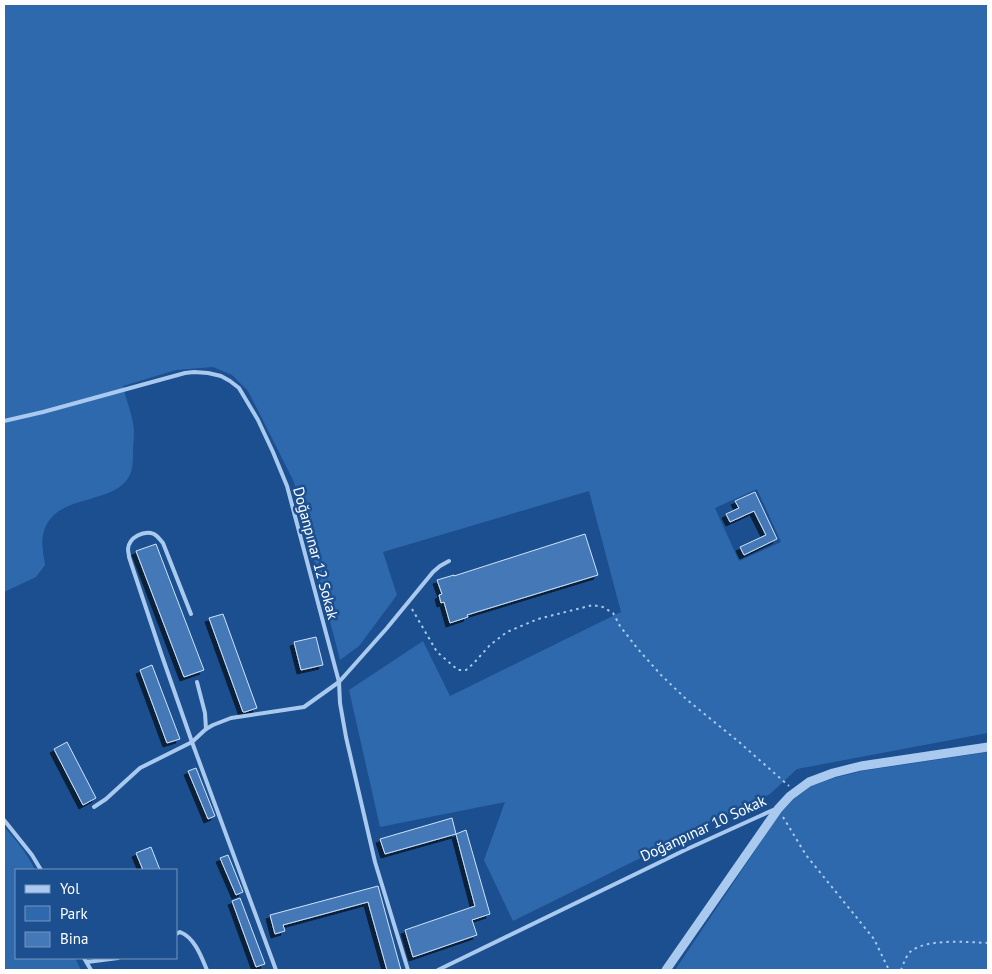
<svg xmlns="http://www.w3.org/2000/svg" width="992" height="974" font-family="'PT Sans',sans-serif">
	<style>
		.green { fill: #2e69ad; fill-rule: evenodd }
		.building { fill: #4478b7; stroke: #cfe3fa; filter: url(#shadow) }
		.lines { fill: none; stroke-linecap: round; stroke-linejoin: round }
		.path { stroke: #a9c9ee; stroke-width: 2; stroke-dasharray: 2.5 4; stroke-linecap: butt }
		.service { stroke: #a9c9ee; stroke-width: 4 }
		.tertiary { stroke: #a9c9ee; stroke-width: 9 }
		.labels { text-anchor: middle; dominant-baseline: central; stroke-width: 5; stroke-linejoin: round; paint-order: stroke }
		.street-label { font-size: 15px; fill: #fff; stroke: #1b4f8f }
	</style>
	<defs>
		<filter id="shadow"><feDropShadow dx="-4" dy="4" stdDeviation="0" flood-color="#0009"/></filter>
	</defs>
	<rect width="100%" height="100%" fill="#1b4f8f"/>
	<g class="green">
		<path d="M 4,4 L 988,4 L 988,733 L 797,769 L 770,794 L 513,921 L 484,860 L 505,802 L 380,827 L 349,690 L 423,641 L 450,696 L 621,612 L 589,491 L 383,552 L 397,595 L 359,646 L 340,660 L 294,482 L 248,391 L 232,375 L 213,367 L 176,370 L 123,386 C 126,400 133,416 134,430 C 134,438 133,445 133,453 C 133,459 133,466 131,472 C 119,508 52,490 43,535 C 41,544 44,556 45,565 L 36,577 L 4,592 ZM 757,489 L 781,542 L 739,561 L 715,508 Z"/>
		<path d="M 988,752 L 988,970 L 675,970 L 781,812 L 793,800 L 811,786 L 834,778 L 862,771 Z"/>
		<path d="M 4,827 C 16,840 27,853 35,870 L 16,870 L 16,958 L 75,958 L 81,970 L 4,970 Z"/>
	</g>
	<g class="building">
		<path d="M 755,492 L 777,539 L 744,555 L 740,547 L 766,535 L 754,511 L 730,522 L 726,514 L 739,508 L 735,501 Z"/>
		<path d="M 585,534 L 598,575 L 467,615 L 468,617 L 450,623 L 444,602 L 441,603 L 439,595 L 442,594 L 437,580 L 454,575 L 454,576 Z"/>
		<path d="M 156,544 L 204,670 L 184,677 L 136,551 Z"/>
		<path d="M 223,614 L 257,708 L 245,712 L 243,712 L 209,618 Z"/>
		<path d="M 316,637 L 323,665 L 301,670 L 294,642 Z"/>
		<path d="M 152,665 L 180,739 L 167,743 L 140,670 Z"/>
		<path d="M 67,742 L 96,798 L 83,805 L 54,749 Z"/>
		<path d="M 196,768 L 215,816 L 208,819 L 188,771 Z"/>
		<path d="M 452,818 L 456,834 L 385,854 L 380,839 Z"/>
		<path d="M 466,830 L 490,914 L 472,920 L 477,935 L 413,957 L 405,930 L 475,906 L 456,834 Z"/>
		<path d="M 151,847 L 160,870 L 143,870 L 136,853 Z"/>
		<path d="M 228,855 L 243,892 L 236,895 L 220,858 Z"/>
		<path d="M 378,886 L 401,970 L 387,970 L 368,902 L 283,925 L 285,931 L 275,934 L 270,915 Z"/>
		<path d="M 240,898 L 265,964 L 256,967 L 232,901 Z"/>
	</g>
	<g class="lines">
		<g class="path">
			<path d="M 412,609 L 437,652 L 458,670 L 466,670 L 473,664 L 490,645 L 507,632 L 538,619 L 593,605 L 603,607 L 613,613 L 620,626 L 637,648 L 661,675 L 686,699 L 739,742 L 789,786"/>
			<path d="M 783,817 L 806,855 L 874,939 L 889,970"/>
			<path d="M 901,970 C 903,965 906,956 910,952 C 926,938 968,942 988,943"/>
		</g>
		<g class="service">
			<path d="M 4,421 L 43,412 L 185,373 L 194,372 L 208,373 L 221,376 L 230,381 L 239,388 L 258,420 L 273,452 L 287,486 L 339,682 L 340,703 L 346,737 L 375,862 L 408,970"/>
			<path d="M 191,614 L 163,543 C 160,540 158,536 154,534 C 144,530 129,537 128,549 C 128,552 129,554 129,557 L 162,656 L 192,742 L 276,970"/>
			<path d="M 197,682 L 205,713 L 206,729"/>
			<path d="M 94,807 L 106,799 L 140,768 L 192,742 L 206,729 L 213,725 L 231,718 L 304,707 L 339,682 L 387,628 L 433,572 L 440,566 L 449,561"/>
			<path d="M 4,820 L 32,855 L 41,870"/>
			<path d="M 176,934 L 180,932 C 195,938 201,956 207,970"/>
			<path d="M 84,958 L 91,970"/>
			<path d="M 87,962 L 118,958"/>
			<path d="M 438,970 L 685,850 L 773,810"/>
		</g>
		<path class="tertiary" d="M 666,970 L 778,809 L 790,796 L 809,782 L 833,773 L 861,766 L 988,747"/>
	</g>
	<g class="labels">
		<g class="street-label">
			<text transform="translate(316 553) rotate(75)">Doğanpınar 12 Sokak</text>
			<text transform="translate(703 828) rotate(-25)">Doğanpınar 10 Sokak</text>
		</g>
	</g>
	<rect width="992" height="974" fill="none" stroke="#ffffff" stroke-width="10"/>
	<rect x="15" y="869" width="162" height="90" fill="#1b4f8f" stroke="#7695bc"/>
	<rect x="25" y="885" width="25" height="8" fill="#a9c9ee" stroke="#7695bc"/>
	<text x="60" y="894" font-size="15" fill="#ffffff">Yol</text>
	<rect x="25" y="906" width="25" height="15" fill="#2e69ad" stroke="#7695bc"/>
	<text x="60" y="919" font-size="15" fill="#ffffff">Park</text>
	<rect x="25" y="932" width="25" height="15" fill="#4478b7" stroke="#7695bc"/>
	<text x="60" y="944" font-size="15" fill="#ffffff">Bina</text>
</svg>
